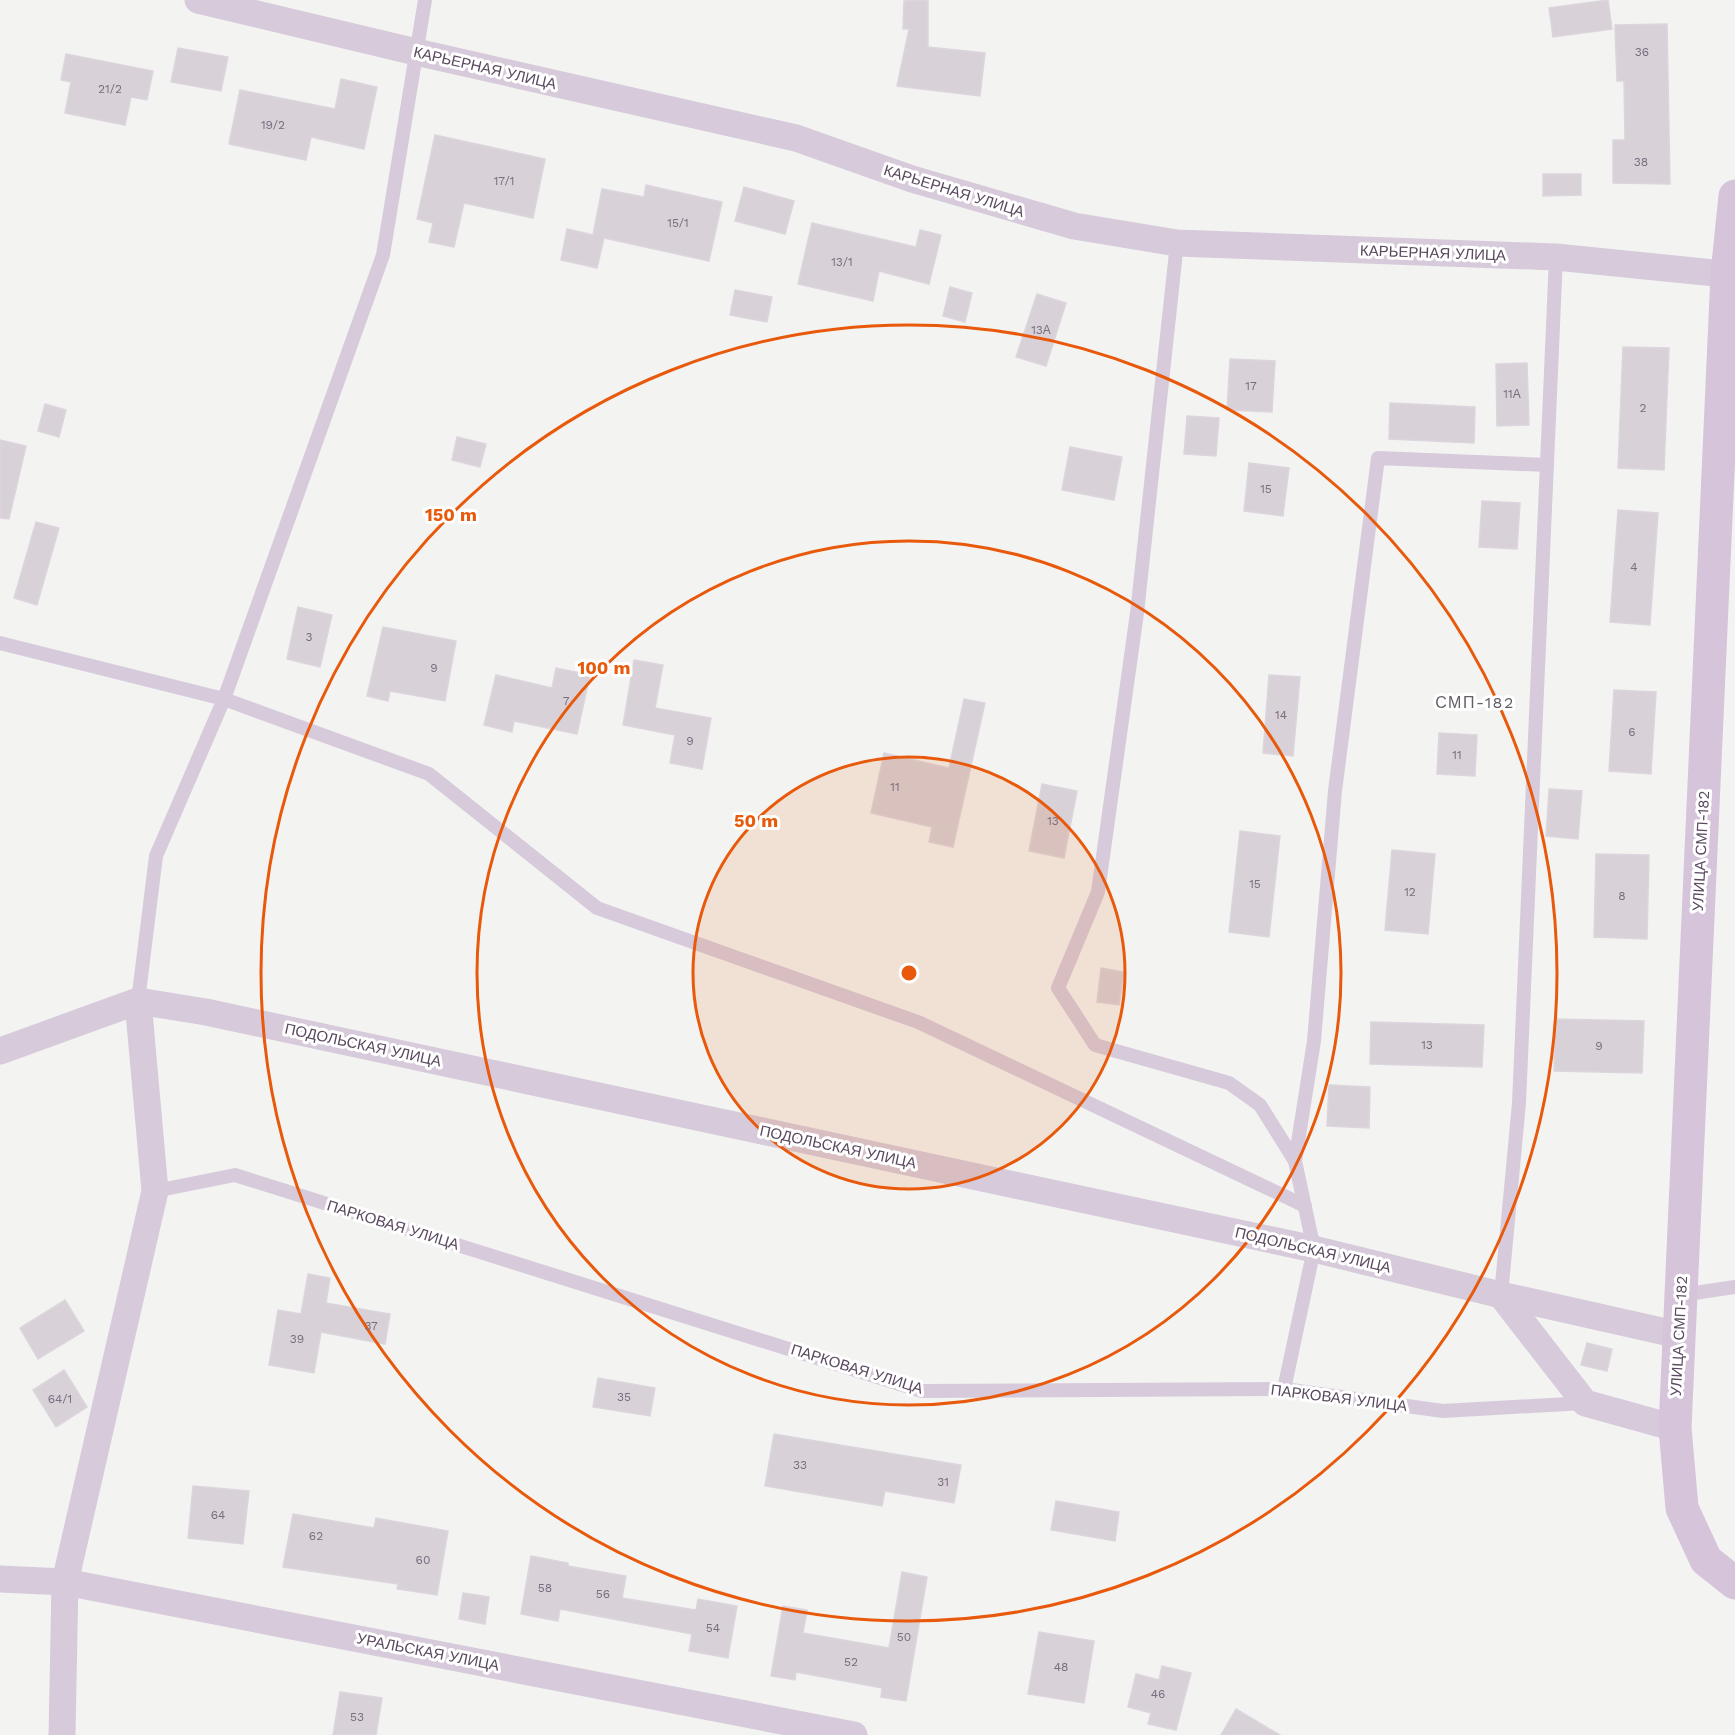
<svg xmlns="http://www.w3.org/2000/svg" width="1735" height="1735" font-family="'Work Sans',sans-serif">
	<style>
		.building { fill: #d8d1d8; stroke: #ddd5dd; stroke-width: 1.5 }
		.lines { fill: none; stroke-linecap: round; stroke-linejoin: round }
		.lane { stroke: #d7cbdb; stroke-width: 14 }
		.street { stroke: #d7cbdb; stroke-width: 27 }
		.secondary { stroke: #d6c4da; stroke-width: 33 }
		.ring { fill: none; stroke: #e8590c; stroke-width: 3 }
		.labels { text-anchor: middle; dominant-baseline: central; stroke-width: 6; stroke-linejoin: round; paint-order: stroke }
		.number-label { font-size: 12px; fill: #7a6b7d }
		.street-label { font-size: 15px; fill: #5a495f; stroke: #fff }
		.neighbourhood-label { font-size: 16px; letter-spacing: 1.5px; fill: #655e66; stroke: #fff }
		.centre { fill: #e8590c; stroke: #fff; stroke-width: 3 }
		.ring-label { font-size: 18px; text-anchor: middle; font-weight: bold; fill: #e8590c; stroke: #fff; stroke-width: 6; stroke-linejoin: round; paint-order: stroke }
	</style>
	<rect width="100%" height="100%" fill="#f3f4f1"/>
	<g class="building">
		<path d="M 928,0 L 928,47 L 985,53 L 980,96 L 897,86 L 909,29 L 903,29 L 904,1 Z"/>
		<path d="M 1608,0 L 1612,29 L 1553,37 L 1549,8 Z"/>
		<path d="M 1667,24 L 1670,184 L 1613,183 L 1613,140 L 1625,140 L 1624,81 L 1617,81 L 1615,25 Z"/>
		<path d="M 178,48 L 228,57 L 221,91 L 171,82 Z"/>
		<path d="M 66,54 L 153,71 L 147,100 L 131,97 L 125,125 L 65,113 L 71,82 L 61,80 Z"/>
		<path d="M 341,79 L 377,87 L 364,149 L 311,137 L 306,160 L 229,144 L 240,90 L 335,109 Z"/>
		<path d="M 435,135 L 545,159 L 533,218 L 464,203 L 454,247 L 429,242 L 433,223 L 417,219 Z"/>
		<path d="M 1543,174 L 1581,174 L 1581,195 L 1543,196 Z"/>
		<path d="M 646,185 L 722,202 L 709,261 L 604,238 L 597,268 L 561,260 L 567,229 L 593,235 L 602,189 L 644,197 Z"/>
		<path d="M 744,187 L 794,201 L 785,234 L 735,221 Z"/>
		<path d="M 812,223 L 916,247 L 920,230 L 941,235 L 929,284 L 879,271 L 873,301 L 798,284 Z"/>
		<path d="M 950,287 L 972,293 L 965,322 L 943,316 Z"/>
		<path d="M 735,290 L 772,297 L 767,322 L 730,315 Z"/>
		<path d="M 1037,294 L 1066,303 L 1046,366 L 1016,357 Z"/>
		<path d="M 1623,347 L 1669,348 L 1664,470 L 1618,468 Z"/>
		<path d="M 1230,359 L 1275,361 L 1272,412 L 1227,410 Z"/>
		<path d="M 1527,363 L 1529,425 L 1497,426 L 1496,364 Z"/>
		<path d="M 1390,403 L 1475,407 L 1474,443 L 1389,439 Z"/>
		<path d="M 45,404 L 66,410 L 59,437 L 38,431 Z"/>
		<path d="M 1187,416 L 1219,418 L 1216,456 L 1184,454 Z"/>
		<path d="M 457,437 L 486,444 L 480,467 L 452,460 Z"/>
		<path d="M 0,440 L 26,446 L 9,519 L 0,518 Z"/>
		<path d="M 1070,447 L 1122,457 L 1114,500 L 1062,490 Z"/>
		<path d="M 1249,463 L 1289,468 L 1283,516 L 1244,511 Z"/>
		<path d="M 1482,501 L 1520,503 L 1517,549 L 1479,547 Z"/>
		<path d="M 1618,510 L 1658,513 L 1650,625 L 1610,622 Z"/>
		<path d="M 36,522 L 59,528 L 37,605 L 14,598 Z"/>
		<path d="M 298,607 L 332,615 L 320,667 L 287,659 Z"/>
		<path d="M 383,627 L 456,641 L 445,701 L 390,691 L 388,701 L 367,696 Z"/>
		<path d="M 634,660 L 663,665 L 655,708 L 711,718 L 702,769 L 670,763 L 675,735 L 623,725 Z"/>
		<path d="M 556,668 L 590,675 L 577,734 L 514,721 L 512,732 L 484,725 L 496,675 L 552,688 Z"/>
		<path d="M 1269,675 L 1300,677 L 1293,756 L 1263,753 Z"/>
		<path d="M 1614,690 L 1656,692 L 1651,774 L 1609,771 Z"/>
		<path d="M 964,699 L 985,703 L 953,847 L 929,842 L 932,827 L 871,813 L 884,753 L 949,768 Z"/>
		<path d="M 1439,733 L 1477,735 L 1475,776 L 1437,774 Z"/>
		<path d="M 1042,784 L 1077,791 L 1064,858 L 1029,851 Z"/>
		<path d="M 1549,789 L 1582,791 L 1578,839 L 1546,836 Z"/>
		<path d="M 1240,831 L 1280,836 L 1269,937 L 1229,932 Z"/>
		<path d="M 1392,850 L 1435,854 L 1428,934 L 1385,930 Z"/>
		<path d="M 1596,854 L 1649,855 L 1647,939 L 1594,937 Z"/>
		<path d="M 1101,968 L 1124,972 L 1119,1005 L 1097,1002 Z"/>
		<path d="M 1555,1019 L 1644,1021 L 1642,1073 L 1554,1071 Z"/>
		<path d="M 1371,1022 L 1484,1025 L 1482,1067 L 1370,1064 Z"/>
		<path d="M 1329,1085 L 1370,1087 L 1369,1128 L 1327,1126 Z"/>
		<path d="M 308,1274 L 330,1278 L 326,1303 L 390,1314 L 385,1344 L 321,1332 L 314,1373 L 269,1365 L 278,1310 L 301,1314 Z"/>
		<path d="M 65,1300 L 84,1331 L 38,1359 L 20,1328 Z"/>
		<path d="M 1587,1343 L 1612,1349 L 1607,1371 L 1581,1365 Z"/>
		<path d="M 64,1370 L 87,1407 L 56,1427 L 33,1390 Z"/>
		<path d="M 598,1378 L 655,1388 L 650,1416 L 593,1407 Z"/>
		<path d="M 774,1434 L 961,1465 L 954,1503 L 885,1491 L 882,1506 L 765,1486 Z"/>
		<path d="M 193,1486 L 249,1491 L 243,1544 L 188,1538 Z"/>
		<path d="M 1056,1501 L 1119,1512 L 1115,1541 L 1051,1530 Z"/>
		<path d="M 293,1514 L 374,1528 L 376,1518 L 448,1531 L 437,1595 L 397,1589 L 398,1584 L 283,1567 Z"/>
		<path d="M 531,1556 L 568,1563 L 568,1566 L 626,1576 L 622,1598 L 696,1610 L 698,1599 L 737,1606 L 728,1658 L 689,1651 L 692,1634 L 560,1609 L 558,1621 L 521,1614 Z"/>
		<path d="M 902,1572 L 927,1577 L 906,1701 L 881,1697 L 882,1688 L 796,1672 L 795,1680 L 771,1676 L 783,1606 L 807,1610 L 803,1633 L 889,1648 Z"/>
		<path d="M 463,1593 L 489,1597 L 485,1624 L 459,1619 Z"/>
		<path d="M 1039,1632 L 1094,1641 L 1084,1703 L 1028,1694 Z"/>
		<path d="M 1162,1666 L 1191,1673 L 1176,1730 L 1148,1724 L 1151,1713 L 1128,1707 L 1136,1674 L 1159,1680 Z"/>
		<path d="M 340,1692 L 382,1698 L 376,1735 L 333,1735 Z"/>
		<path d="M 1236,1709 L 1280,1735 L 1221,1735 Z"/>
	</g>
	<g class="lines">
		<g class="lane">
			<path d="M 1177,243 L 1137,613 L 1098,892 L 1058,988 L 1095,1045 L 1229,1083 L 1260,1105 L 1295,1161 L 1314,1249 L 1284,1389"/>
			<path d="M 0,643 L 224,699 L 429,774 L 597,908 L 918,1022 L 1305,1206"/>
			<path d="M 138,1001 L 156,856 L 224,699 L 383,255 L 425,0"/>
			<path d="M 1295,1161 L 1314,1041 L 1335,791 L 1378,458 L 1547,465"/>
			<path d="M 155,1191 L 235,1175 L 922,1391 L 1284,1389 L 1443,1411 L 1585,1403"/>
			<path d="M 1501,1295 L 1519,1103 L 1556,257"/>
			<path d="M 1681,1295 L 1735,1287"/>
		</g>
		<g class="street">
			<path d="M 198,0 L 416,52 L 796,138 L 912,179 L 1074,226 L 1177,243 L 1556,257 L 1735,275"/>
			<path d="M 0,1051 L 138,1001 L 206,1012 L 1314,1249 L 1501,1295 L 1679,1335"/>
			<path d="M 1501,1295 L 1585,1403 L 1675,1428"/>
			<path d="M 0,1579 L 65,1582 L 854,1735"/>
			<path d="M 62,1735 L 65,1582 L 155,1191 L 138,1001"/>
		</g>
		<path class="secondary" d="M 1735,196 L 1727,274 L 1675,1428 L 1682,1508 L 1706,1560 L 1735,1583"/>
	</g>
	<circle cx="909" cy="973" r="216" fill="#e8590c" fill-opacity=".12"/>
	<g class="ring">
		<circle cx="909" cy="973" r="216"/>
		<circle cx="909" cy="973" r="432"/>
		<circle cx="909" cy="973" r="648"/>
	</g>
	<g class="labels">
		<g class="number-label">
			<text x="1642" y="52">36</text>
			<text x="110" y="89">21/2</text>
			<text x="273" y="125">19/2</text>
			<text x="1641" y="162">38</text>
			<text x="504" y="181">17/1</text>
			<text x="678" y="223">15/1</text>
			<text x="842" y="262">13/1</text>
			<text x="1041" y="330">13А</text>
			<text x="1251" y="386">17</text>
			<text x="1512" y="394">11А</text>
			<text x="1643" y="408">2</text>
			<text x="1266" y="489">15</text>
			<text x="1634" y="567">4</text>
			<text x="309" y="637">3</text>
			<text x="434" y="668">9</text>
			<text x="566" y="701">7</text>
			<text x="1281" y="715">14</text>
			<text x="1632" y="732">6</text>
			<text x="690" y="741">9</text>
			<text x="1457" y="755">11</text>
			<text x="895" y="787">11</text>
			<text x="1053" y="821">13</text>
			<text x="1255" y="884">15</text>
			<text x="1410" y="892">12</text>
			<text x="1622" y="896">8</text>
			<text x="1427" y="1045">13</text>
			<text x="1599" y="1046">9</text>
			<text x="371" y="1326">37</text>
			<text x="297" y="1339">39</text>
			<text x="624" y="1397">35</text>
			<text x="60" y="1399">64/1</text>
			<text x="800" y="1465">33</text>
			<text x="943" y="1482">31</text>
			<text x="218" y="1515">64</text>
			<text x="316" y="1536">62</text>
			<text x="423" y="1560">60</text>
			<text x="545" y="1588">58</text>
			<text x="603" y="1594">56</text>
			<text x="713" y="1628">54</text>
			<text x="904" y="1637">50</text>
			<text x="851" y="1662">52</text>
			<text x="1061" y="1667">48</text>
			<text x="1158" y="1694">46</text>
			<text x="357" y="1717">53</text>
		</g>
		<g class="street-label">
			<text transform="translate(485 68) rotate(13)">КАРЬЕРНАЯ УЛИЦА</text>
			<text transform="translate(954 191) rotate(17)">КАРЬЕРНАЯ УЛИЦА</text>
			<text transform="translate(1433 253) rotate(2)">КАРЬЕРНАЯ УЛИЦА</text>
			<text transform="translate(1701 851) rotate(-87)">УЛИЦА СМП-182</text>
			<text transform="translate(363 1045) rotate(12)">ПОДОЛЬСКАЯ УЛИЦА</text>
			<text transform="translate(838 1147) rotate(12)">ПОДОЛЬСКАЯ УЛИЦА</text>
			<text transform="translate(393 1225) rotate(17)">ПАРКОВАЯ УЛИЦА</text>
			<text transform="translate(1313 1250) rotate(13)">ПОДОЛЬСКАЯ УЛИЦА</text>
			<text transform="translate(1679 1336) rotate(-87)">УЛИЦА СМП-182</text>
			<text transform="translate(857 1369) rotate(17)">ПАРКОВАЯ УЛИЦА</text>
			<text transform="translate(1339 1398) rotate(7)">ПАРКОВАЯ УЛИЦА</text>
			<text transform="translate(428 1652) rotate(11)">УРАЛЬСКАЯ УЛИЦА</text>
		</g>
		<g class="neighbourhood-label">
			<text x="1475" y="702">СМП-182</text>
		</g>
	</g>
	<circle cx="909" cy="973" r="9" class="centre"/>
	<g class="ring-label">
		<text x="451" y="521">150 m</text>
		<text x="604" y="674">100 m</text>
		<text x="756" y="827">50 m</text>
	</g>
</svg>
